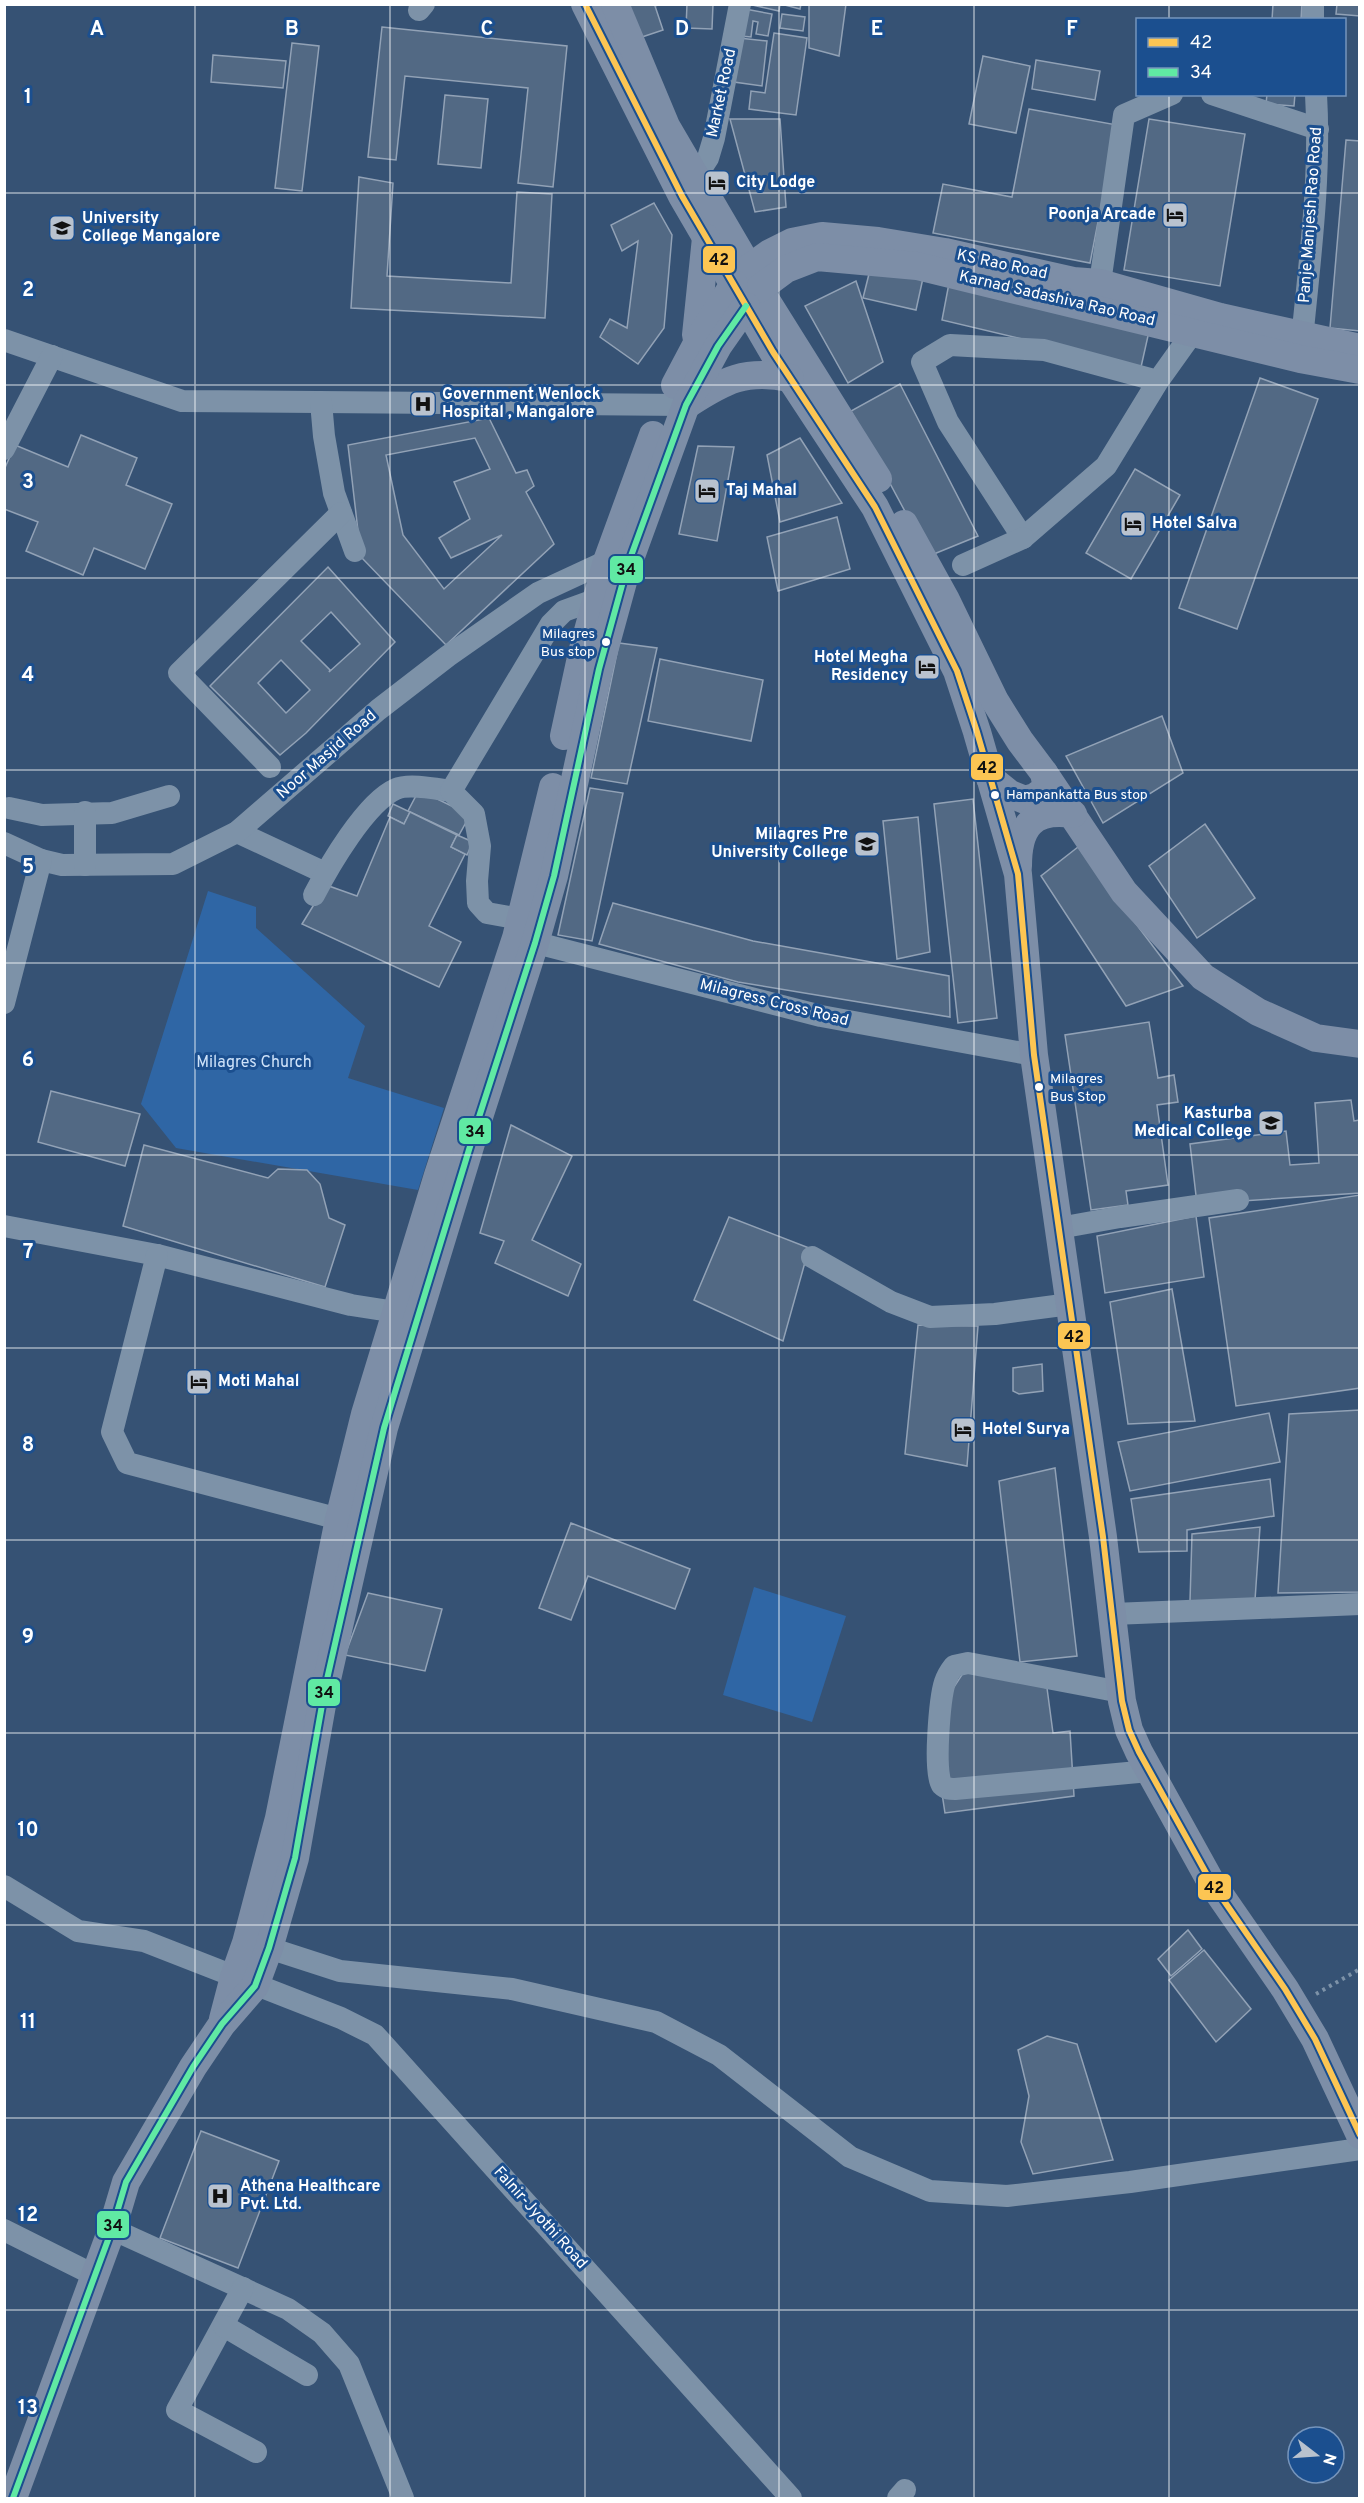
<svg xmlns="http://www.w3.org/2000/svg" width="1364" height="2503" font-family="Overpass,sans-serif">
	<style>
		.green { fill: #2f66a5 }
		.building { fill: #526984; stroke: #92a2b6; stroke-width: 1.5; fill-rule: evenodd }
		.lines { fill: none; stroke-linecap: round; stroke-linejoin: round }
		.path { stroke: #7d92a8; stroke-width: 4; stroke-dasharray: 3 4.5; stroke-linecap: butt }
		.minor { stroke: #7d92a8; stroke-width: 22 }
		.major { stroke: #7d8ea7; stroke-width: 28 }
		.bus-1-casing { stroke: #1b4f8f; stroke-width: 10 }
		.bus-2-casing { stroke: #1b4f8f; stroke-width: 10 }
		.bus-1 { stroke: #fcc553; stroke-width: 6 }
		.bus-2 { stroke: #60e9a3; stroke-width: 6 }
		.grid { fill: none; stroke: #fff; stroke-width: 1.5; stroke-opacity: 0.55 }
		.bus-dot { fill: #fff; stroke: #1b4f8f; stroke-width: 2 }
		.labels { text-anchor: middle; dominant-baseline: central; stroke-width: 6; stroke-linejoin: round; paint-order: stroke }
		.bus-label { font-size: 14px; fill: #fff; stroke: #1b4f8f; text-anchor: start }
		.street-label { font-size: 16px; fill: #fff; stroke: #1b4f8f }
		.poi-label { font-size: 16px; font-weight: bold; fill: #fff; stroke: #1b4f8f; text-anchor: start }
		.park-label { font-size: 16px; fill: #cfe3fa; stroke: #1b4f8f }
		.grid-label { font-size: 20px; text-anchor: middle; font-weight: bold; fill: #fff; stroke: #1b4f8f; stroke-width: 6; stroke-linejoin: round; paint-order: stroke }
		.line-badge { stroke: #1b4f8f; stroke-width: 2 }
		.pale-badge-label { font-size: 16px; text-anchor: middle; font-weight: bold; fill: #111 }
	</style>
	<rect width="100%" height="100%" fill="#365274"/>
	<g class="green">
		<path d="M 208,891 L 256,907 L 256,928 L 365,1026 L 348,1078 L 444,1108 L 418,1190 L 176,1148 L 141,1104 Z"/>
		<path d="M 754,1587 L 846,1616 L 812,1722 L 723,1695 Z"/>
	</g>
	<g class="building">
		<path d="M 625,4 L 661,4 L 655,6 L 663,30 L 636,39 Z"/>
		<path d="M 687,4 L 713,4 L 712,29 L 686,28 Z"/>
		<path d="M 748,4 L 780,4 L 779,11 Z"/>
		<path d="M 781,4 L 801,4 L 800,9 Z"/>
		<path d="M 809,4 L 846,4 L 839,56 L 809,48 Z"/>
		<path d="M 1273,4 L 1302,4 L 1301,20 L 1272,20 Z"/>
		<path d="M 1337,4 L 1360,4 L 1360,16 L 1336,14 Z"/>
		<path d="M 745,9 L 772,14 L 768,36 L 756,34 L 758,22 L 753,21 L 751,37 L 741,36 Z"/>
		<path d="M 782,14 L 805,17 L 803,31 L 780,28 Z"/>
		<path d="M 382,27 L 567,46 L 553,187 L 518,183 L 528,88 L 405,76 L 396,160 L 368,157 Z"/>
		<path d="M 774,33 L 807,38 L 796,115 L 749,109 L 751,91 L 765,93 Z"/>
		<path d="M 739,38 L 767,41 L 762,86 L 734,82 Z"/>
		<path d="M 292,43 L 319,46 L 302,191 L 275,188 Z"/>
		<path d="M 213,55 L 286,61 L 283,88 L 211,82 Z"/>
		<path d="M 983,56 L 1030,66 L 1016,133 L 969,124 Z"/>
		<path d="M 1036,60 L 1100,71 L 1095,100 L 1032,89 Z"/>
		<path d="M 1267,94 L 1295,94 L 1294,106 L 1266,104 Z"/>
		<path d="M 445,95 L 488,99 L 481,168 L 438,164 Z"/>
		<path d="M 1029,109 L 1117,125 L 1090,263 L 933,233 L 943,184 L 1012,197 Z"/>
		<path d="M 730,119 L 780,119 L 786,207 L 755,212 Z"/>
		<path d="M 1149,119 L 1245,134 L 1220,286 L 1124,270 Z"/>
		<path d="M 1346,140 L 1360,141 L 1360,331 L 1330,328 Z"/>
		<path d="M 359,177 L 393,183 L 387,276 L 511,283 L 517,192 L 552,194 L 545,318 L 351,308 Z"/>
		<path d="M 654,203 L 672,235 L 664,328 L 638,364 L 600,337 L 610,319 L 627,328 L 638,241 L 622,251 L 611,225 Z"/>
		<path d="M 871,266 L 923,278 L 916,310 L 863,298 Z"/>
		<path d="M 950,278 L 1150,327 L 1141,367 L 942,320 Z"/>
		<path d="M 856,281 L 883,362 L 848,383 L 805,306 Z"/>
		<path d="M 1260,378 L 1318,399 L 1237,629 L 1179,608 Z"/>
		<path d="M 900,384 L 978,536 L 929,556 L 851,411 Z"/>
		<path d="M 489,418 L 516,473 L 527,470 L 534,486 L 526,492 L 554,544 L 446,645 L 361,557 L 348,445 ZM 475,438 L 490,469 L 454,482 L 470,519 L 439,538 L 451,558 L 502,535 L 444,589 L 403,535 L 386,455 Z"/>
		<path d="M 81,435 L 137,458 L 126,485 L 172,504 L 145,569 L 94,548 L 83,575 L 26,551 L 38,522 L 4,509 L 4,470 L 15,445 L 68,467 Z"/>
		<path d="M 800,438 L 842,503 L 780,522 L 767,455 Z"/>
		<path d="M 698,446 L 734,447 L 717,541 L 679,534 Z"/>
		<path d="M 1135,469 L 1180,495 L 1131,579 L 1086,553 Z"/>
		<path d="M 837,517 L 850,569 L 778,591 L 767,537 Z"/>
		<path d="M 328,567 L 395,642 L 306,733 L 280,755 L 210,686 ZM 331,612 L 360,644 L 329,672 L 330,670 L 301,641 ZM 281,660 L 310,690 L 286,713 L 258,683 Z"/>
		<path d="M 619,643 L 657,648 L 627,784 L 591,778 Z"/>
		<path d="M 660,659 L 763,680 L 751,741 L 648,721 Z"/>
		<path d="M 1162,716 L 1183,773 L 1103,823 L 1066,756 Z"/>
		<path d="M 590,788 L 623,793 L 592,941 L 558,935 Z"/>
		<path d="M 419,790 L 470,815 L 459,835 L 408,811 Z"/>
		<path d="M 973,799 L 997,1018 L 958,1023 L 934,804 Z"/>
		<path d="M 393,804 L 410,812 L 404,824 L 388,816 Z"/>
		<path d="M 410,812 L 457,835 L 451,847 L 465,854 L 429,926 L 461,942 L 439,987 L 302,924 L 326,885 L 357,896 L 390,817 L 404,824 Z"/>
		<path d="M 918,817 L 930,952 L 897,959 L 883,821 Z"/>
		<path d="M 1205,824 L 1255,898 L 1197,938 L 1149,866 Z"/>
		<path d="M 457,835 L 473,842 L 467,855 L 451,847 Z"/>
		<path d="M 1078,847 L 1183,986 L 1126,1006 L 1041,876 Z"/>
		<path d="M 613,903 L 753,941 L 949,976 L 950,1017 L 738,982 L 599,944 Z"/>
		<path d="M 1149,1022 L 1158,1078 L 1174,1075 L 1178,1102 L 1157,1105 L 1168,1185 L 1126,1191 L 1128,1205 L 1091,1210 L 1065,1035 Z"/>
		<path d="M 51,1091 L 140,1114 L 125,1166 L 38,1142 Z"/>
		<path d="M 1351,1100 L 1354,1121 L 1360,1120 L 1360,1193 L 1197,1204 L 1190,1144 L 1286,1131 L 1290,1165 L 1319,1163 L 1315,1103 Z"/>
		<path d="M 511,1125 L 572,1156 L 532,1240 L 581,1264 L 568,1296 L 495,1263 L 504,1241 L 480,1233 Z"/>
		<path d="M 144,1145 L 268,1178 L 278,1169 L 307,1170 L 320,1184 L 329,1218 L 345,1225 L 325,1287 L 123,1226 Z"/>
		<path d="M 1360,1195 L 1360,1388 L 1236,1406 L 1209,1218 Z"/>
		<path d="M 1196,1216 L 1204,1277 L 1105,1293 L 1097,1236 Z"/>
		<path d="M 729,1217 L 809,1248 L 783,1341 L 694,1300 Z"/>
		<path d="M 1172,1289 L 1195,1421 L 1128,1424 L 1110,1302 Z"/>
		<path d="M 918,1325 L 978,1326 L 967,1466 L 905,1454 Z"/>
		<path d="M 1042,1364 L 1043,1391 L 1019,1394 L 1013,1391 L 1013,1368 Z"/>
		<path d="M 1360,1410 L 1360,1592 L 1278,1593 L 1289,1414 Z"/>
		<path d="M 1269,1413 L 1280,1462 L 1130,1491 L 1118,1442 Z"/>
		<path d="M 1055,1468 L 1077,1656 L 1020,1662 L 999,1481 Z"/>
		<path d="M 1270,1479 L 1274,1516 L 1187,1530 L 1187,1551 L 1139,1552 L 1131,1499 Z"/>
		<path d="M 571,1523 L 690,1569 L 675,1609 L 588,1576 L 571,1620 L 539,1608 Z"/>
		<path d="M 1260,1527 L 1255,1600 L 1190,1601 L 1192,1534 Z"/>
		<path d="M 368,1593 L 442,1609 L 425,1671 L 345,1655 Z"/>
		<path d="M 967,1667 L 1047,1688 L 1053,1733 L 1070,1731 L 1074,1796 L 945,1813 L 931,1722 Z"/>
		<path d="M 1188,1930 L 1202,1949 L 1171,1976 L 1158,1959 Z"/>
		<path d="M 1204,1950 L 1251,2009 L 1216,2042 L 1169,1980 Z"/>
		<path d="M 1047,2036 L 1077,2044 L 1113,2160 L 1033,2174 L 1021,2142 L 1029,2096 L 1018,2050 Z"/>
		<path d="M 201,2131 L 279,2161 L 238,2268 L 160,2238 Z"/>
	</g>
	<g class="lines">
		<path class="path" d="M 1316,1994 L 1360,1969"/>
		<g class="minor">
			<path d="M 1313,4 L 1313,20"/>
			<path d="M 419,10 L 424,4"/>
			<path d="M 1212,94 L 1318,129"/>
			<path d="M 695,178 L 708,158 L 714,138 L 740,4"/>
			<path d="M 1100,283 L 1124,115 L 1172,94"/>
			<path d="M 4,340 L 182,401 L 686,405"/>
			<path d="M 1301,350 C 1309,265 1321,180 1316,94"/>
			<path d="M 1158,381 L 1044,350 L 950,345 L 922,362 L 948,422 L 1023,538 L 1106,466 L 1158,381 L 1193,332 L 1197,318"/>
			<path d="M 321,402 L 324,436 L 334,493 L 355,551"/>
			<path d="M 4,449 L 52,356"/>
			<path d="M 963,565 L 1023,538"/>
			<path d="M 270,767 L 179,673 L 341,513"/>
			<path d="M 9,808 L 42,815 L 112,813 L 169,796"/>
			<path d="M 237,832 L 325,873"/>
			<path d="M 4,843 L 41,860 L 62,865 L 173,864 L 237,832 L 378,710 L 448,656 L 538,593 L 607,561 L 617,564"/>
			<path d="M 85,865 L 85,812"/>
			<path d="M 314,895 C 329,866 366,802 396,789 C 409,783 437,789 451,791"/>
			<path d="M 521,919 L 487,913 L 478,903 L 477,881 L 480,846 L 474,814 L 451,791 L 551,624 L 564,611 L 597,599"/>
			<path d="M 521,939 L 821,1016 L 1034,1055"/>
			<path d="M 4,1003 L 41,860"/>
			<path d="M 4,1226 L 157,1255 L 351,1305 L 396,1312"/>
			<path d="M 1059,1228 L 1120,1217 L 1238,1200"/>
			<path d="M 157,1255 L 112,1432 L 127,1463 L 339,1519"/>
			<path d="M 812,1257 L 891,1302 L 930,1317 L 995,1314 L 1070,1304"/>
			<path d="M 1113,1614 L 1360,1604"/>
			<path d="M 1121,1692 L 968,1663 L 954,1666 C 950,1671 947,1676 945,1682 C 940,1697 933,1774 942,1785 C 946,1789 950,1789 955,1789 L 1149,1771"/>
			<path d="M 4,1886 L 78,1931 L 144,1941 L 341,2018 L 375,2035 L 791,2498"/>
			<path d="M 269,1948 L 340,1971 L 512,1989 L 656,2022 L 719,2055 L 850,2157 L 930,2191 L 1007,2196 L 1130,2182 L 1360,2149"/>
			<path d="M 112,2229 L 288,2309 L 322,2333 L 349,2364 L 403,2498"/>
			<path d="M 4,2230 L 94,2275"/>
			<path d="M 243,2288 L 177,2410 L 256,2452"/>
			<path d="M 224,2326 L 307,2375"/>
			<path d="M 898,2498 L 905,2490"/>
		</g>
		<g class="major">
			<path d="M 585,4 L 682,196 L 773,352 L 875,507 L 957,671 L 977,732 L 1018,874 L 1034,1055 L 1103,1537 L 1122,1701 L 1129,1730 L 1139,1752 L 1211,1882 L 1285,1989 L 1315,2039 L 1360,2135"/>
			<path d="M 615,4 L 666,126 L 749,268 L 759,289 L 878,479"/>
			<path d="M 749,268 L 770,253 L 792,242 L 822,236 L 878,241 L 945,252 L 1073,281 L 1100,283 L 1220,317 L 1360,348"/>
			<path d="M 759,289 L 786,269 L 817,257 L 917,266 L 1300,359 L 1360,370"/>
			<path d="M 696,335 L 706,238"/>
			<path d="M 675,385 L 703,332 L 734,284"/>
			<path d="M 688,404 C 725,380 745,369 790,378"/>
			<path d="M 904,524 L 946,600 L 995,701 L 1020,741 L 1044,773 L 1046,783 L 1044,790 L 1035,797 L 1025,800 L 1010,794 L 990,778"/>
			<path d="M 564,736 L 582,653 L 607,561 L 653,435"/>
			<path d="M 1044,773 L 1124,892 L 1203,977 L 1258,1012 L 1316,1038 L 1360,1044"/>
			<path d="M 1018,866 C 1018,827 1032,808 1073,814"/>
			<path d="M 223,2019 L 234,1977 L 246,1943 L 279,1818 L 339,1519 L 365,1414 L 438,1175 L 516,938 L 553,787"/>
			<path d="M 13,2498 L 112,2229 L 126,2182 L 193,2067 L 222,2024 L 255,1986 L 269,1948 L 295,1858 L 325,1688 L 384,1428 L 479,1117 L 535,943 L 554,876 L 599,669 L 627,567 L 686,405 L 718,346 L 746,306"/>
		</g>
		<defs>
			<path id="bus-1" d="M 585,4 L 682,196 L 773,352 L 875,507 L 957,671 L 977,732 L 1018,874 L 1034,1055 L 1103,1537 L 1122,1701 L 1129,1730 L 1139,1752 L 1211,1882 L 1285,1989 L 1315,2039 L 1360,2135"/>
			<path id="bus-2" d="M 13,2498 L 112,2229 L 126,2182 L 193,2067 L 222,2024 L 255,1986 L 269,1948 L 295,1858 L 325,1688 L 384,1428 L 479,1117 L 535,943 L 554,876 L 599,669 L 627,567 L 686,405 L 718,346 L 746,306"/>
		</defs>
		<use href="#bus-1" class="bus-1-casing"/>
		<use href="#bus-2" class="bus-2-casing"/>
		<use href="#bus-1" class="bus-1"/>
		<use href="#bus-2" class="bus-2"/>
	</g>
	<path class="grid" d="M 195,4 L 195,2498M 390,4 L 390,2498M 585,4 L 585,2498M 779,4 L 779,2498M 974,4 L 974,2498M 1169,4 L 1169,20M 1169,94 L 1169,2498M 4,193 L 1360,193M 4,385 L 1360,385M 4,578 L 1360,578M 4,770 L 1360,770M 4,963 L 1360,963M 4,1155 L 1360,1155M 4,1348 L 1360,1348M 4,1540 L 1360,1540M 4,1733 L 1360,1733M 4,1925 L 1360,1925M 4,2118 L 1360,2118M 4,2310 L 1360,2310"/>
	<defs>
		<symbol id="hotel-square" viewBox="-11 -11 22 22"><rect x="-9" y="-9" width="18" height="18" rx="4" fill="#b9c2ce" stroke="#1b4f8f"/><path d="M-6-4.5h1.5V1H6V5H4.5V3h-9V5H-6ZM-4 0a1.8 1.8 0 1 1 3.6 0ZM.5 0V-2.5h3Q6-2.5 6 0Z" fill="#111"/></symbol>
		<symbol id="university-square" viewBox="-11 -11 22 22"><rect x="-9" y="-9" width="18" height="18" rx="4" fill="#b9c2ce" stroke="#1b4f8f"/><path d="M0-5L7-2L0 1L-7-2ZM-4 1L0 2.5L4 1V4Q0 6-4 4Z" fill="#111"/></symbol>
		<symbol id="hospital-square" viewBox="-11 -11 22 22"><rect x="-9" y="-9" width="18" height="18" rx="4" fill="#b9c2ce" stroke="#1b4f8f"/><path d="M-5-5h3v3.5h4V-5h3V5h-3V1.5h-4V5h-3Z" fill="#111"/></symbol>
		<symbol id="school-square" viewBox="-11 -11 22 22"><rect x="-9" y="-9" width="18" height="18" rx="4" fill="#b9c2ce" stroke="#1b4f8f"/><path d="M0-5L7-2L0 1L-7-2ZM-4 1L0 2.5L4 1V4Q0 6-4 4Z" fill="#111"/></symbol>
	</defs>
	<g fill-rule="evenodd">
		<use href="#hotel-square" x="702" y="168" width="30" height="30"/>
		<use href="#hotel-square" x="1160" y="200" width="30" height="30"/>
		<use href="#university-square" x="47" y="213" width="30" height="30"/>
		<use href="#hospital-square" x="408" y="389" width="30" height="30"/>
		<use href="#hotel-square" x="692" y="476" width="30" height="30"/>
		<use href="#hotel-square" x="1118" y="509" width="30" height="30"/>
		<use href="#hotel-square" x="912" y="652" width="30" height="30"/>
		<use href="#school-square" x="852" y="829" width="30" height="30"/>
		<use href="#university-square" x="1256" y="1108" width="30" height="30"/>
		<use href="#hotel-square" x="184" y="1367" width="30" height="30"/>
		<use href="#hotel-square" x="948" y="1415" width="30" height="30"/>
		<use href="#hospital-square" x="205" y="2181" width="30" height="30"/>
	</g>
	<g class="bus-dot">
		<circle cx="606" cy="642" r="5"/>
		<circle cx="995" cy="795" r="5"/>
		<circle cx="1039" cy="1087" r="5"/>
	</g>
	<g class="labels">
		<g class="bus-label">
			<text x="595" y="634" text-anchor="end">Milagres<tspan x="595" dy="18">Bus stop</tspan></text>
			<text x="1006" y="795">Hampankatta Bus stop</text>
			<text x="1050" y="1079">Milagres<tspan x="1050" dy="18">Bus Stop</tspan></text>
		</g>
		<g class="street-label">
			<text transform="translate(722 93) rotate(-78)">Market Road</text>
			<text transform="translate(1311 215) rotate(-86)">Panje Manjesh Rao Road</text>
			<text transform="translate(1002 265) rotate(12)">KS Rao Road</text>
			<text transform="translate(1057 299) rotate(13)">Karnad Sadashiva Rao Road</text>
			<text transform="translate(327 755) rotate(-41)">Noor Masjid Road</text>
			<text transform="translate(774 1003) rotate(14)">Milagress Cross Road</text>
			<text transform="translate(540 2218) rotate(48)">Falnir-Jyothi Road</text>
		</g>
		<g class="poi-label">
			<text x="736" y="183">City Lodge</text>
			<text x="1156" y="215" text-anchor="end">Poonja Arcade</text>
			<text x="82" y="219">University<tspan x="82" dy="18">College Mangalore</tspan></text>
			<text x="442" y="395">Government Wenlock<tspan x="442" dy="18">Hospital , Mangalore</tspan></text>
			<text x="726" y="491">Taj Mahal</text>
			<text x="1152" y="524">Hotel Salva</text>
			<text x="908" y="658" text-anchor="end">Hotel Megha<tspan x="908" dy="18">Residency</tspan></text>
			<text x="848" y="835" text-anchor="end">Milagres Pre<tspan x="848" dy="18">University College</tspan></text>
			<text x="1252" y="1114" text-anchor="end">Kasturba<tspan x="1252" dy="18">Medical College</tspan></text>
			<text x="218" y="1382">Moti Mahal</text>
			<text x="982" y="1430">Hotel Surya</text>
			<text x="240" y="2187">Athena Healthcare<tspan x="240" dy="18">Pvt. Ltd.</tspan></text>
		</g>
		<g class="park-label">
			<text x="254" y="1063">Milagres Church</text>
		</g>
	</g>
	<g class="grid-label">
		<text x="97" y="35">A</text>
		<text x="292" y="35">B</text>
		<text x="487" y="35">C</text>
		<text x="682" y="35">D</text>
		<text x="877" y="35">E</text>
		<text x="1072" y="35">F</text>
		<text x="28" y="103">1</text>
		<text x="28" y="296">2</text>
		<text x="28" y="488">3</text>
		<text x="28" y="681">4</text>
		<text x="28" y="873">5</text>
		<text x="28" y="1066">6</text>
		<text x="28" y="1258">7</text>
		<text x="28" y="1451">8</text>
		<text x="28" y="1643">9</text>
		<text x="28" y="1836">10</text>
		<text x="28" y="2028">11</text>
		<text x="28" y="2221">12</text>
		<text x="28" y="2414">13</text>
	</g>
	<g class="line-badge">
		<rect x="702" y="245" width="34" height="29" rx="6" fill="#fcc553"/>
		<rect x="609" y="555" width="35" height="29" rx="6" fill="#60e9a3"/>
		<rect x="970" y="753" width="34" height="28" rx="6" fill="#fcc553"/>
		<rect x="458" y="1117" width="34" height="28" rx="6" fill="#60e9a3"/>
		<rect x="1057" y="1322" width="34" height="28" rx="6" fill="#fcc553"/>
		<rect x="307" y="1678" width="34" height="29" rx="6" fill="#60e9a3"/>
		<rect x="1197" y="1873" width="35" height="28" rx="6" fill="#fcc553"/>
		<rect x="96" y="2210" width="34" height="29" rx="6" fill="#60e9a3"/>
	</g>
	<g class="pale-badge-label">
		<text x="719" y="265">42</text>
		<text x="626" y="575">34</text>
		<text x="987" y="773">42</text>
		<text x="475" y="1137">34</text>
		<text x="1074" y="1342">42</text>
		<text x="324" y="1698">34</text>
		<text x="1214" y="1893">42</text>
		<text x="113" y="2231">34</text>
	</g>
	<rect width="1364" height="2503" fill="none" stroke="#ffffff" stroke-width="12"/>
	<rect x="1136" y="18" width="210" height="78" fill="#1b4f8f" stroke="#7695bc" stroke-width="1.5"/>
	<rect x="1148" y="38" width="30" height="9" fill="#fcc553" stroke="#7695bc" stroke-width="1.5"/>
	<text x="1190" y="48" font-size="18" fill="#ffffff">42</text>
	<rect x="1148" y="68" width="30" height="9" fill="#60e9a3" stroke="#7695bc" stroke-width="1.5"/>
	<text x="1190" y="78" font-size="18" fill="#ffffff">34</text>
	<g transform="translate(1316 2455) rotate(107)"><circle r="28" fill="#1b4f8f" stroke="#7695bc" stroke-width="1.5"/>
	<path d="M0-4.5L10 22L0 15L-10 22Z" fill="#b9c2ce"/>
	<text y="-9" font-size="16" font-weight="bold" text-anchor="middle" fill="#ffffff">N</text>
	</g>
</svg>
